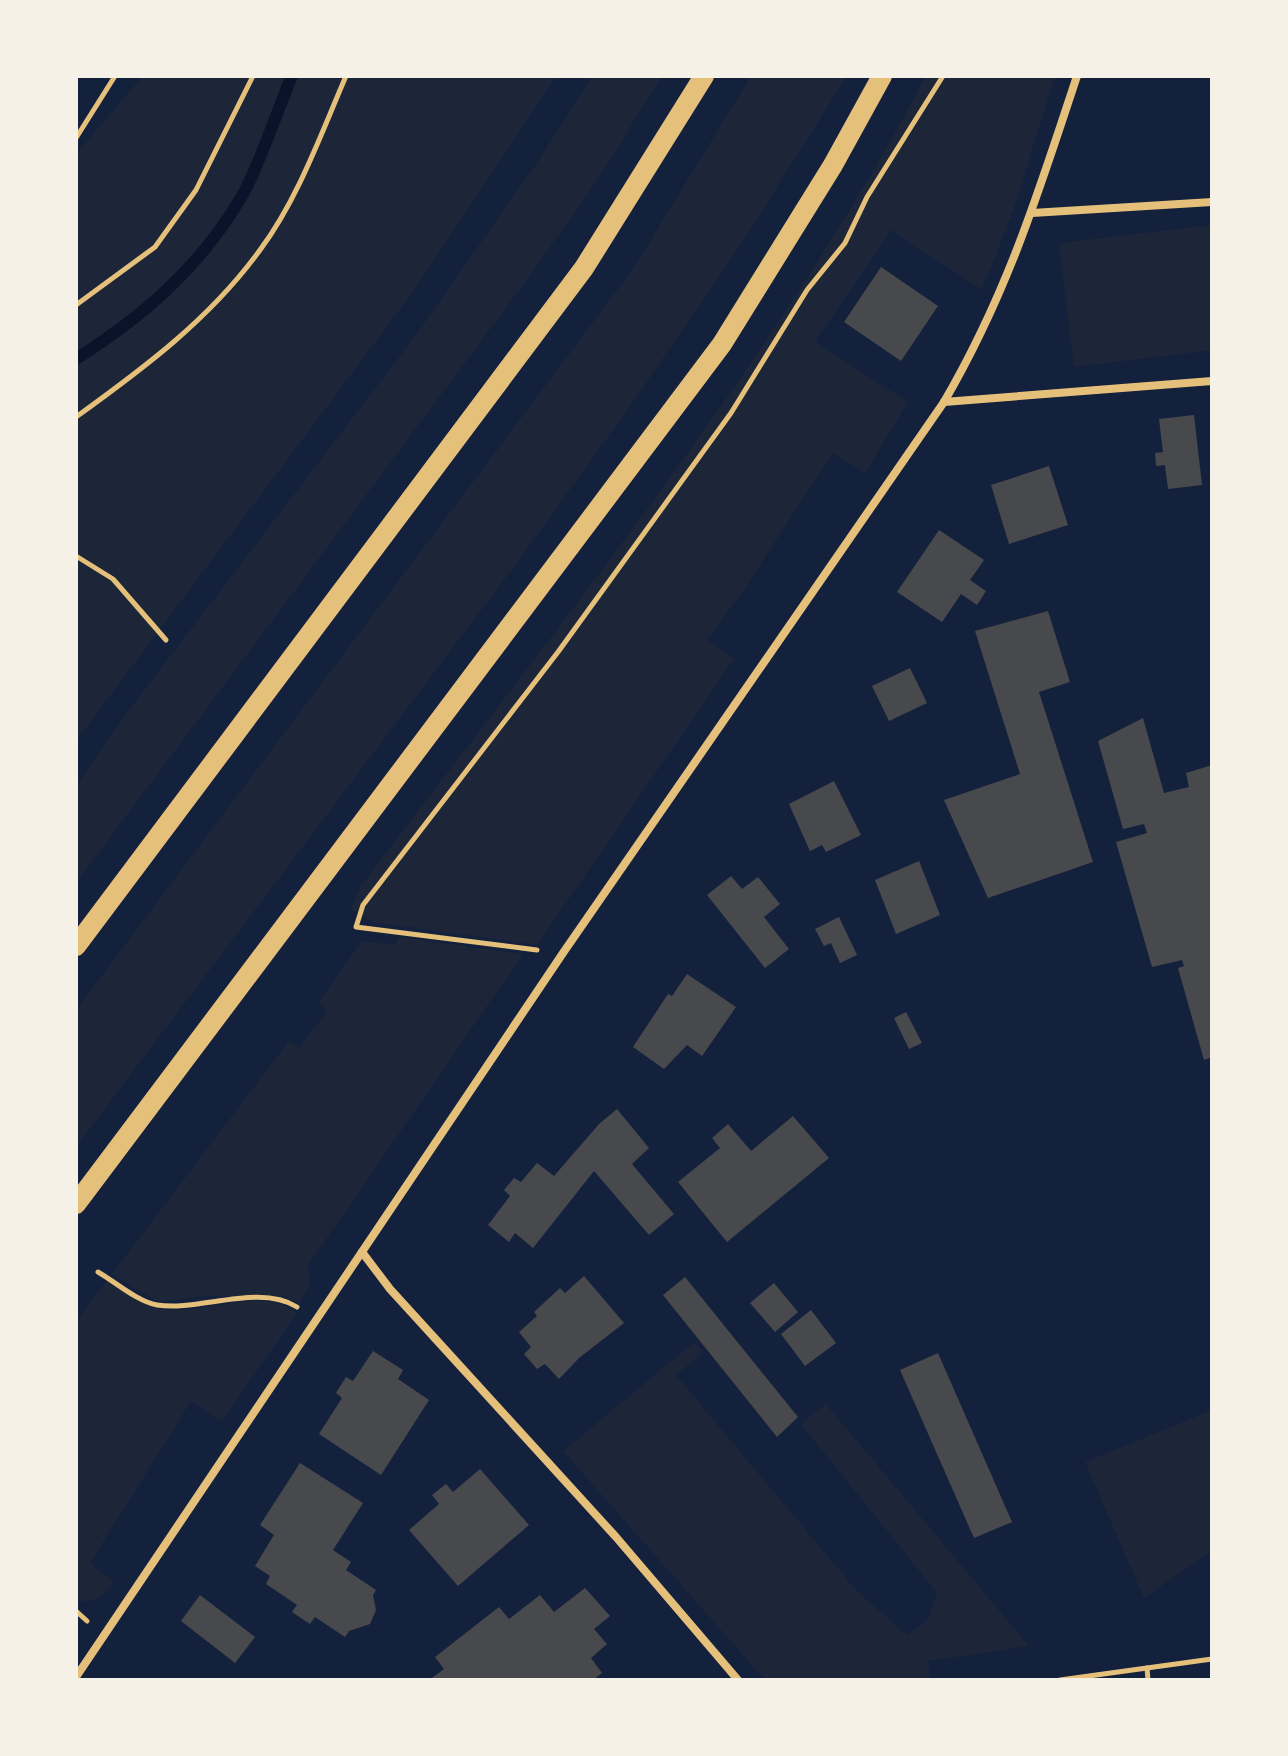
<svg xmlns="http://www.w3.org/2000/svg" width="1288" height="1756" font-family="'Exo 2',sans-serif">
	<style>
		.green { fill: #1d2539 }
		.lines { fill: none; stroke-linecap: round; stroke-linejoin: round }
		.stream { stroke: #0b132b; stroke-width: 12 }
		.building { fill: #48494c }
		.path { stroke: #e5c07b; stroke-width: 5 }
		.minor { stroke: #e5c07b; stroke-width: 8 }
		.primary { stroke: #e5c07b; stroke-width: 20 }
	</style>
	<rect width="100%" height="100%" fill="#14213d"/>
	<g class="green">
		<path d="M 143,76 L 556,76 L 412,293 L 76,741 L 76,154 Z"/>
		<path d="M 593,76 L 662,76 L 594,185 L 526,281 L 76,883 L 76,787 L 126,714 L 413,339 L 536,164 Z"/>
		<path d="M 751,76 L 847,76 L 746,236 L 638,395 L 519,560 L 76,1147 L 76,1010 L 633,269 Z"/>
		<path d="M 926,76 L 1055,76 L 1014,208 L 982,290 L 891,230 L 815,342 L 908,402 L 865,473 L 833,453 L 741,594 L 707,640 L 734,659 L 537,945 L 374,922 L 351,909 L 360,887 C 557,627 773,364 926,76 Z"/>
		<path d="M 1212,225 L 1212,350 L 1074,367 L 1059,243 Z"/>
		<path d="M 398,937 L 523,954 L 307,1267 L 311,1283 L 299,1304 L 285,1296 L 205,1296 L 158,1302 L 112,1274 L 289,1041 L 300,1047 L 327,1011 L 318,1003 L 362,941 L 395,945 Z"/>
		<path d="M 107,1280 C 122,1289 140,1304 156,1308 C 197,1319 260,1283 297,1313 L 222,1421 L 191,1401 L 90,1563 L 114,1582 C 104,1596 94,1604 76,1600 L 76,1322 Z"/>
		<path d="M 694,1342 L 703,1353 L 676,1375 L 856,1590 L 907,1635 L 928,1620 L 937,1593 L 801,1424 L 826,1404 L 1029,1646 L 928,1661 L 930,1680 L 765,1680 L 563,1451 Z"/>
		<path d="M 1212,1410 L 1212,1551 L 1144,1598 L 1085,1462 Z"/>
	</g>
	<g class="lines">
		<path class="stream" d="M 76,359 C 145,315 200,267 242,196 C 261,162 276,113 292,76"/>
	</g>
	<g class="building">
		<path d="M 881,267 L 938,306 L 901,361 L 844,322 Z"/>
		<path d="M 1194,415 L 1202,485 L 1168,489 L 1165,465 L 1156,466 L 1155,453 L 1163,452 L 1159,419 Z"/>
		<path d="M 1049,466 L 1068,525 L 1009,544 L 991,485 Z"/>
		<path d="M 939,530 L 984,560 L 970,580 L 986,591 L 977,605 L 961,594 L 942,622 L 897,592 Z"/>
		<path d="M 1048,611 L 1070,682 L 1039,692 L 1093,862 L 988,898 L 944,800 L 1020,774 L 975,631 Z"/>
		<path d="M 910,668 L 927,703 L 889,721 L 872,686 Z"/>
		<path d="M 1143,718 L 1164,793 L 1189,787 L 1186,773 L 1212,765 L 1212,1057 L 1204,1060 L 1178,968 L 1184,966 L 1182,960 L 1152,967 L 1116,842 L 1147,833 L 1144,824 L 1123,829 L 1098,741 Z"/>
		<path d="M 834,781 L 861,835 L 826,852 L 822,845 L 810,851 L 789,804 Z"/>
		<path d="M 919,861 L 940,915 L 896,934 L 875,880 Z"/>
		<path d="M 731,876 L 742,889 L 758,877 L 780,904 L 764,917 L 789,949 L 765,968 L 707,895 Z"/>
		<path d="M 839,917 L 857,955 L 840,963 L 831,943 L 824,946 L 815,929 Z"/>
		<path d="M 687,974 L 736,1007 L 702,1056 L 687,1045 L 664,1069 L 633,1047 L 668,994 L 672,996 Z"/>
		<path d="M 906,1012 L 922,1043 L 909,1049 L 894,1018 Z"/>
		<path d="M 617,1109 L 649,1148 L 632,1164 L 674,1214 L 649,1235 L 594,1171 L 533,1248 L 515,1233 L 509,1242 L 488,1225 L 510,1196 L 504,1190 L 514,1178 L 521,1182 L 537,1163 L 554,1176 L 599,1124 Z"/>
		<path d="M 793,1116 L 829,1158 L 727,1242 L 678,1182 L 720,1148 L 712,1138 L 728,1124 L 751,1151 Z"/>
		<path d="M 584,1276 L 624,1323 L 579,1358 L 559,1379 L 545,1364 L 537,1369 L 524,1354 L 531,1347 L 519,1332 L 537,1316 L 534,1312 L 560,1288 L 565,1293 Z"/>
		<path d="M 685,1277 L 798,1417 L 777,1437 L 663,1295 Z"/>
		<path d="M 774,1283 L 798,1312 L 775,1332 L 750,1303 Z"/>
		<path d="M 811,1310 L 836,1343 L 805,1366 L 781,1334 Z"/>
		<path d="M 373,1351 L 403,1370 L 398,1379 L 429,1400 L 381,1475 L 319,1434 L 342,1398 L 336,1393 L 346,1377 L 353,1381 Z"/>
		<path d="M 938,1353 L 1012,1522 L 974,1538 L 900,1370 Z"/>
		<path d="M 300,1463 L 363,1503 L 333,1550 L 351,1562 L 346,1570 L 376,1590 L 373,1595 L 376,1610 L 370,1624 L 349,1631 L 345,1637 L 315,1617 L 310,1624 L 292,1612 L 297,1605 L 266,1584 L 270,1576 L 255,1566 L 274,1535 L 260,1525 Z"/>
		<path d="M 480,1469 L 529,1525 L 458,1586 L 409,1530 L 439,1504 L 432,1495 L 446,1484 L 453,1492 Z"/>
		<path d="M 585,1588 L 610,1616 L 594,1629 L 607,1644 L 591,1658 L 602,1673 L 593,1680 L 429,1680 L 444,1669 L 435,1657 L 499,1607 L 509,1619 L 540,1595 L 554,1612 Z"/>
		<path d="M 200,1595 L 255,1637 L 235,1663 L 181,1621 Z"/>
	</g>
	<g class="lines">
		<g class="path">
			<path d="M 76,138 L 115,76"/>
			<path d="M 76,305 L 155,247 L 196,190 L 253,76"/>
			<path d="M 76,417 C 144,368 210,319 260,250 C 298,199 321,134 346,76"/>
			<path d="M 76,556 L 113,579 L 166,640"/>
			<path d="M 537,950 L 356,927 L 363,905 L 558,652 L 731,413 L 807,290 L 845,243 L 867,197 L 943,76"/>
			<path d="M 98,1272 C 114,1281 138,1302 157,1305 C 198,1312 259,1283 297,1307"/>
			<path d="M 76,1611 L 87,1621"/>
			<path d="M 1147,1668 L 1148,1680"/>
			<path d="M 1060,1680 L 1212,1659"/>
		</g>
		<g class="minor">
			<path d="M 1032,213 L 1212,202"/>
			<path d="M 944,402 L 1212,381"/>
			<path d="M 362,1252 L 390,1289 L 616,1537 L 738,1680"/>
			<path d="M 76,1677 L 563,953 L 944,402 C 1007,294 1038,194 1077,76"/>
		</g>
		<g class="primary">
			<path d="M 76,946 L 584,268 L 704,76"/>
			<path d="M 76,1204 L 722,344 L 833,165 L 882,76"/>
		</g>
	</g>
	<rect width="1288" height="1756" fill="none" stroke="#f6f1e7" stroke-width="156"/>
</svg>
